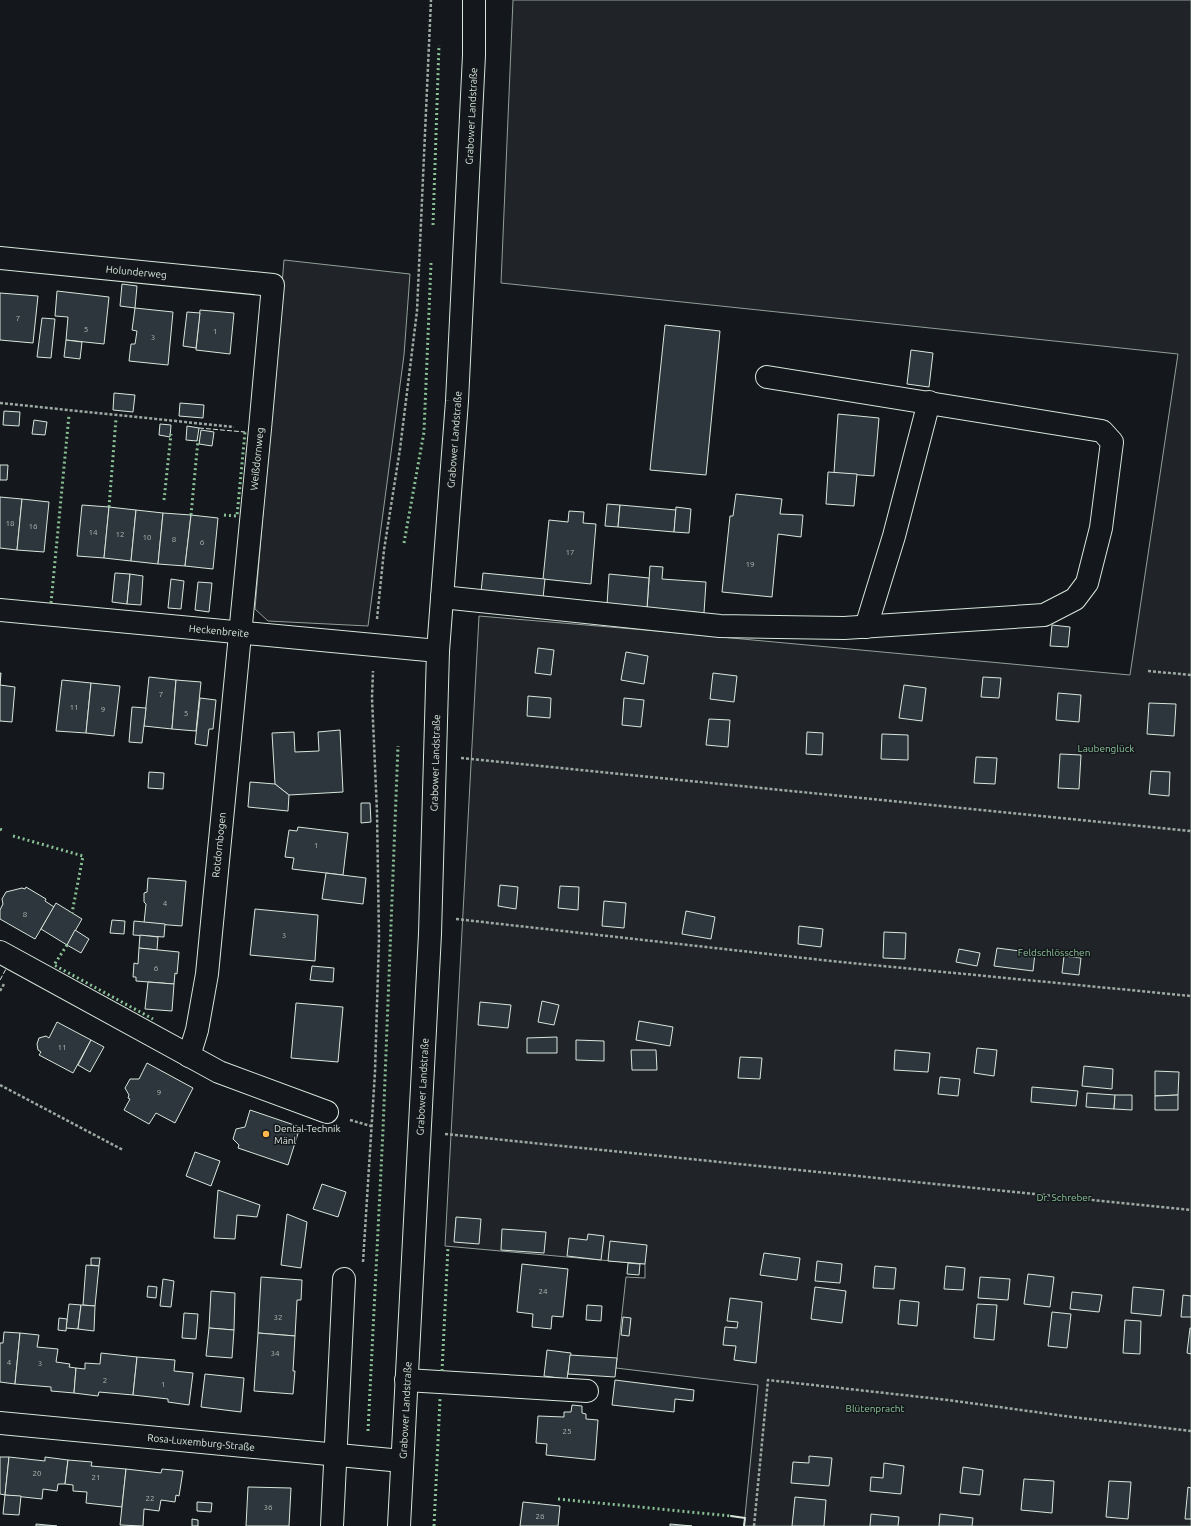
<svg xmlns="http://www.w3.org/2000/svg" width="1191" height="1526" font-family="Ubuntu,sans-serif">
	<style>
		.green { fill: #202428; stroke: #939e99 }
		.building { fill: #2c363c; stroke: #d8e6dc }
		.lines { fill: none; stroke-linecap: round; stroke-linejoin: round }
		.minor-casing { stroke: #d8e6dc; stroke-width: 24 }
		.major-casing { stroke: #d8e6dc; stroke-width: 24 }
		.path { stroke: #9da8a2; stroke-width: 2.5; stroke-dasharray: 3 2; stroke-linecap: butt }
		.minor { stroke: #14181c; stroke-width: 22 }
		.major { stroke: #14181c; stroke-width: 22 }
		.hedge { stroke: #8ac095; stroke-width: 3; stroke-dasharray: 2 3; stroke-linecap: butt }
		.fence { stroke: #d8e6dc; stroke-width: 1; stroke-dasharray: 5 2; stroke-linecap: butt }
		.wall { stroke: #d8e6dc; stroke-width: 2 }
		.poi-dot { fill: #ffb74d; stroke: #14181c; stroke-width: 1.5 }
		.labels { text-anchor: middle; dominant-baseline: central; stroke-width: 3; stroke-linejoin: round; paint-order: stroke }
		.number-label { font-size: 8px; fill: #adbab4 }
		.street-label { font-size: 10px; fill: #d8e6dc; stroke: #14181c }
		.park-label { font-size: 10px; fill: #8ac095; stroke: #14181c }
		.poi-label { font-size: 10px; fill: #d8e6dc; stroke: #14181c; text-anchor: start }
	</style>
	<rect width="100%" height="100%" fill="#14181c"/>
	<g class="green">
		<path d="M 513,0 L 1191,0 L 1191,1526 L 744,1526 L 758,1385 L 616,1368 L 626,1277 L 645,1278 L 645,1264 L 445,1246 L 479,616 L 645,630 L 1130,675 L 1178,354 L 501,283 Z"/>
		<path d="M 284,260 L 410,274 L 404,355 L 368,626 L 268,621 L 255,609 Z"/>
	</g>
	<g class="building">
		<path d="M 122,284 L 137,286 L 135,308 L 120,306 Z"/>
		<path d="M 57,291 L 109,297 L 104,344 L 66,340 L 68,317 L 55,316 Z"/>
		<path d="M 0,293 L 38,296 L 33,343 L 0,340 Z"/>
		<path d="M 135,308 L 173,312 L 168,365 L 129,361 L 131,344 L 135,344 L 137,331 L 132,330 Z"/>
		<path d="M 200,310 L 234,313 L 230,354 L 196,350 Z"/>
		<path d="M 187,312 L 200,313 L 196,348 L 183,346 Z"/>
		<path d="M 42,318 L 55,319 L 51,358 L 37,357 Z"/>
		<path d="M 665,325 L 720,331 L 706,475 L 650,470 Z"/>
		<path d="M 66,340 L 82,342 L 80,359 L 64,357 Z"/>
		<path d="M 911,350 L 933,353 L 929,387 L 907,384 Z"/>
		<path d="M 114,393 L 135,395 L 133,412 L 113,410 Z"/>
		<path d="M 180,403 L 204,405 L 203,418 L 179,416 Z"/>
		<path d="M 4,411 L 20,412 L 19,426 L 3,425 Z"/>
		<path d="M 838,414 L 879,418 L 874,476 L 834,473 Z"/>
		<path d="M 34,420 L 47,422 L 45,435 L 32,434 Z"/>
		<path d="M 160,424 L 171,425 L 170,437 L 159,435 Z"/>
		<path d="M 187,426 L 199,428 L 197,441 L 186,440 Z"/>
		<path d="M 201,430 L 214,432 L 212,446 L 199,444 Z"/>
		<path d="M 0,465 L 8,465 L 7,480 L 0,480 Z"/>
		<path d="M 828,472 L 857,474 L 854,506 L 826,504 Z"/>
		<path d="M 736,494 L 782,499 L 780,514 L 803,515 L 801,537 L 778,534 L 772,597 L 722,592 L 730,516 L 733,516 Z"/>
		<path d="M 0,497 L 22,499 L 17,550 L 0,548 Z"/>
		<path d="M 22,499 L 49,502 L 44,552 L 17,550 Z"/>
		<path d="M 607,504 L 620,505 L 618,527 L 605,526 Z"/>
		<path d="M 82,505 L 109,507 L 104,558 L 77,556 Z"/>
		<path d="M 620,505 L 676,510 L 674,532 L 618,527 Z"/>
		<path d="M 109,507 L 136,510 L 131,561 L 104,558 Z"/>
		<path d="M 676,507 L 691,509 L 689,533 L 674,532 Z"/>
		<path d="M 136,510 L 163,513 L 158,564 L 131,561 Z"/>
		<path d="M 569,511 L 584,512 L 583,523 L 596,524 L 591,584 L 543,579 L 549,520 L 568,522 Z"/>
		<path d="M 163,513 L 191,515 L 185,566 L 158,564 Z"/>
		<path d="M 191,515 L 218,518 L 213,569 L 185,566 Z"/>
		<path d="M 650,566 L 663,567 L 662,579 L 706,582 L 704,613 L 647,608 Z"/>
		<path d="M 115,573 L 130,574 L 127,604 L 112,602 Z"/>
		<path d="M 483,573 L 545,579 L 543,598 L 481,592 Z"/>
		<path d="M 130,574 L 143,576 L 141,605 L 127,604 Z"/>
		<path d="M 609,574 L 649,578 L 647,608 L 607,605 Z"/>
		<path d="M 171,579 L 184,581 L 181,609 L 168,608 Z"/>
		<path d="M 198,582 L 212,583 L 209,612 L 195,610 Z"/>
		<path d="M 1052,625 L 1070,627 L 1068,647 L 1050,646 Z"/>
		<path d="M 538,648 L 554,650 L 551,675 L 535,673 Z"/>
		<path d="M 626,652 L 648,656 L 644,684 L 621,680 Z"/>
		<path d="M 0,673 L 1,673 L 0,685 L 15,687 L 12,722 L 0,721 Z"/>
		<path d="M 713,673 L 737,676 L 734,702 L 710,699 Z"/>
		<path d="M 149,677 L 176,680 L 172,729 L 144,726 Z"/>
		<path d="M 983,677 L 1001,678 L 999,698 L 981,697 Z"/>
		<path d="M 62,680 L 91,683 L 86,733 L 56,731 Z"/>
		<path d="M 176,680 L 201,682 L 196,731 L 172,729 Z"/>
		<path d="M 91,683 L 120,686 L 114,736 L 86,733 Z"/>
		<path d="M 904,685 L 926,688 L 922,721 L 899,718 Z"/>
		<path d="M 1058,693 L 1081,695 L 1079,722 L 1056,720 Z"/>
		<path d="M 528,696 L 551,698 L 550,718 L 527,716 Z"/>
		<path d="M 200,698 L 216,700 L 213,729 L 209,729 L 207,746 L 195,744 Z"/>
		<path d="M 624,698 L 644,700 L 641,727 L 622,725 Z"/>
		<path d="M 1149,703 L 1176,704 L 1174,736 L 1147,734 Z"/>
		<path d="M 132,707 L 146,708 L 142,743 L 129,742 Z"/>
		<path d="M 709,719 L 730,720 L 728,747 L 706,745 Z"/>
		<path d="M 340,730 L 343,792 L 289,795 L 275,784 L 272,733 L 294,732 L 295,752 L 319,751 L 318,732 Z"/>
		<path d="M 807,732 L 823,733 L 822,755 L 806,754 Z"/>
		<path d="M 882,734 L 908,735 L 908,760 L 881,759 Z"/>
		<path d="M 1060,754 L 1081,755 L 1079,789 L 1058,788 Z"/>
		<path d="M 976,757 L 997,758 L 995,784 L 974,783 Z"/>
		<path d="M 1151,771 L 1170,772 L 1169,796 L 1149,794 Z"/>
		<path d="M 149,772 L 164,773 L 163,789 L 148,788 Z"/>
		<path d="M 250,782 L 275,784 L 289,795 L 288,811 L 248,807 Z"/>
		<path d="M 361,803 L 370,803 L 371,822 L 361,823 Z"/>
		<path d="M 298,827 L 348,833 L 343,875 L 292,869 L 294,858 L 285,857 L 289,830 L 297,831 Z"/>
		<path d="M 326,873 L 366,878 L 363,904 L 322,899 Z"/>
		<path d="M 148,878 L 186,881 L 182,926 L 144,923 L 146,904 L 144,902 L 144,893 L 147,892 Z"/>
		<path d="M 500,885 L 518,887 L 516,909 L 498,906 Z"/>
		<path d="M 560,886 L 579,887 L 578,910 L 558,908 Z"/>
		<path d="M 26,887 L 46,899 L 45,901 L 54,907 L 35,939 L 0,919 L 0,910 L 3,904 L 2,899 L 6,892 L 22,888 L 25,889 Z"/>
		<path d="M 604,901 L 626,903 L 624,928 L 602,926 Z"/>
		<path d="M 56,903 L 82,919 L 67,945 L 41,929 Z"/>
		<path d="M 255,909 L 318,915 L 315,961 L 250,955 Z"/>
		<path d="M 686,911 L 715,917 L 711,939 L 682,934 Z"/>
		<path d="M 112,920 L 125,921 L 124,934 L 110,933 Z"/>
		<path d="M 134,921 L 165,924 L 164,937 L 133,935 Z"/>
		<path d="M 799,926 L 823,929 L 821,947 L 798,944 Z"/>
		<path d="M 75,930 L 89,939 L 81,953 L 67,945 Z"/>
		<path d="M 884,932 L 906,933 L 905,959 L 883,958 Z"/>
		<path d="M 140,935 L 158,937 L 157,950 L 139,948 Z"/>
		<path d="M 139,948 L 179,952 L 177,974 L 175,973 L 174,984 L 136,981 L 136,977 L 133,977 L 134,963 L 138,964 Z"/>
		<path d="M 997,948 L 1035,953 L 1033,971 L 994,966 Z"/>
		<path d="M 959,949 L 980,953 L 977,966 L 956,962 Z"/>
		<path d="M 1064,956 L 1081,958 L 1079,975 L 1062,973 Z"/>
		<path d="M 312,966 L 334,968 L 333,982 L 310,980 Z"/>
		<path d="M 148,982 L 174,984 L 172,1011 L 145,1009 Z"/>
		<path d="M 542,1001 L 559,1005 L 554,1025 L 538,1022 Z"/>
		<path d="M 480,1002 L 511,1005 L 508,1028 L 478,1025 Z"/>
		<path d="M 296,1003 L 343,1007 L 338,1062 L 291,1058 Z"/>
		<path d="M 639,1021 L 673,1027 L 670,1046 L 636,1040 Z"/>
		<path d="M 57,1022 L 91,1040 L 73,1073 L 39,1055 L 41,1052 L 38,1050 L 37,1044 L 39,1038 L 46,1036 L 49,1038 Z"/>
		<path d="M 557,1037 L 557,1053 L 527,1053 L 527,1038 Z"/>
		<path d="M 91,1040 L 104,1047 L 90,1072 L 78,1065 Z"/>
		<path d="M 576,1040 L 604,1041 L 604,1061 L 576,1060 Z"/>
		<path d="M 977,1048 L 997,1050 L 994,1076 L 974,1073 Z"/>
		<path d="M 631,1050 L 656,1050 L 657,1070 L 632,1070 Z"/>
		<path d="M 895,1050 L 930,1053 L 928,1072 L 894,1070 Z"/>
		<path d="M 740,1057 L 762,1058 L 760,1079 L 738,1078 Z"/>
		<path d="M 147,1063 L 193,1088 L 175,1123 L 156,1113 L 149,1124 L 124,1110 L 130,1099 L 128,1098 L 129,1095 L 125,1088 L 130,1079 L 139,1079 Z"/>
		<path d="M 1084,1066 L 1113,1069 L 1112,1089 L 1082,1086 Z"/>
		<path d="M 1155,1071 L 1179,1072 L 1178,1095 L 1155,1096 Z"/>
		<path d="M 940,1077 L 960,1079 L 958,1096 L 938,1094 Z"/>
		<path d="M 1032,1087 L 1078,1091 L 1076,1106 L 1031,1102 Z"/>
		<path d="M 1087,1093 L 1115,1095 L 1114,1109 L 1086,1107 Z"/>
		<path d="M 1115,1095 L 1132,1095 L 1132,1110 L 1114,1109 Z"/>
		<path d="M 1178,1095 L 1178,1110 L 1155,1110 L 1155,1096 Z"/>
		<path d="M 250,1110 L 300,1127 L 288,1165 L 238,1148 L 239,1145 L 233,1139 L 236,1129 L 245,1127 Z"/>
		<path d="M 195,1152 L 220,1161 L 211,1186 L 186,1176 Z"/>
		<path d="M 322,1184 L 346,1192 L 338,1217 L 313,1209 Z"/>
		<path d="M 218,1190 L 260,1205 L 257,1217 L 237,1215 L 235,1239 L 214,1238 Z"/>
		<path d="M 287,1214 L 307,1222 L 301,1268 L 281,1265 Z"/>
		<path d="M 456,1217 L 481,1219 L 479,1244 L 454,1242 Z"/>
		<path d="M 502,1229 L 546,1232 L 544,1253 L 501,1250 Z"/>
		<path d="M 588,1234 L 604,1236 L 601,1260 L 567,1256 L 569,1238 L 587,1240 Z"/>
		<path d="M 610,1241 L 647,1245 L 645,1264 L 608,1261 Z"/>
		<path d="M 764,1253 L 800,1258 L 797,1280 L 760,1275 Z"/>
		<path d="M 91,1258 L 100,1258 L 99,1266 L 91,1265 Z"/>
		<path d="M 817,1261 L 842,1264 L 840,1283 L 815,1281 Z"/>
		<path d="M 628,1263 L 640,1264 L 639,1275 L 627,1274 Z"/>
		<path d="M 522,1264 L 568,1269 L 563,1317 L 552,1316 L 551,1329 L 532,1327 L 533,1314 L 517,1312 Z"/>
		<path d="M 86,1265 L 99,1266 L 95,1306 L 83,1305 Z"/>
		<path d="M 875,1266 L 896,1268 L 894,1289 L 873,1288 Z"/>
		<path d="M 946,1266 L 965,1268 L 963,1290 L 944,1289 Z"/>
		<path d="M 1028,1274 L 1054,1277 L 1050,1307 L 1024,1304 Z"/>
		<path d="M 261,1277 L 302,1280 L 301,1300 L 297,1300 L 295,1336 L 258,1333 Z"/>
		<path d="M 980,1277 L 1010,1279 L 1008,1300 L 978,1298 Z"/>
		<path d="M 163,1279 L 174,1281 L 171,1307 L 160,1306 Z"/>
		<path d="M 148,1286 L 157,1287 L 156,1298 L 147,1297 Z"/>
		<path d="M 815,1287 L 846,1291 L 842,1323 L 811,1319 Z"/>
		<path d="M 1133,1287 L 1164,1290 L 1161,1316 L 1131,1313 Z"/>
		<path d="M 211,1291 L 235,1293 L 234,1330 L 209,1328 Z"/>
		<path d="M 1072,1292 L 1102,1295 L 1099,1312 L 1070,1309 Z"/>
		<path d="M 1183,1295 L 1191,1296 L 1191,1317 L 1181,1317 Z"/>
		<path d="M 730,1298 L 762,1302 L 756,1363 L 734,1360 L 736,1346 L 723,1345 L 725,1327 L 737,1328 L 738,1322 L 727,1321 Z"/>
		<path d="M 900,1300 L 919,1302 L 917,1326 L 898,1324 Z"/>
		<path d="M 69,1304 L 81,1305 L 78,1329 L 66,1328 Z"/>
		<path d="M 977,1304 L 997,1305 L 994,1340 L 974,1338 Z"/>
		<path d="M 81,1305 L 95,1306 L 94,1331 L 78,1329 Z"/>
		<path d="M 587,1305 L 602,1306 L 601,1321 L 586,1320 Z"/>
		<path d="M 1052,1312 L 1071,1314 L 1067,1348 L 1048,1346 Z"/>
		<path d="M 184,1313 L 198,1314 L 196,1339 L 182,1338 Z"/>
		<path d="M 623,1317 L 631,1318 L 629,1336 L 621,1335 Z"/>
		<path d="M 59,1318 L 67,1319 L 66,1331 L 58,1330 Z"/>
		<path d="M 1125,1320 L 1141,1321 L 1140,1354 L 1123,1353 Z"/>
		<path d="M 209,1328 L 234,1330 L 232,1358 L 206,1356 Z"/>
		<path d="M 1190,1328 L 1191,1328 L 1191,1354 L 1187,1353 Z"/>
		<path d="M 4,1332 L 20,1333 L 15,1384 L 0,1382 L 0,1343 L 3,1343 Z"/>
		<path d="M 20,1333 L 39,1335 L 37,1347 L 58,1349 L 56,1362 L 70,1364 L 69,1367 L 76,1368 L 74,1393 L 51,1391 L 51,1387 L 15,1384 Z"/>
		<path d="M 258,1333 L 295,1336 L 293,1371 L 295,1371 L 293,1394 L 254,1391 Z"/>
		<path d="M 547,1350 L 571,1353 L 567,1379 L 544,1376 Z"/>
		<path d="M 101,1353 L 137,1357 L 133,1395 L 99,1392 L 98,1396 L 74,1393 L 76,1368 L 85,1369 L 85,1363 L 100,1364 Z"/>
		<path d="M 570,1355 L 617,1358 L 615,1377 L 568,1374 Z"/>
		<path d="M 137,1357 L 175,1360 L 174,1371 L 193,1373 L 189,1405 L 168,1402 L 168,1399 L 133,1395 Z"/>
		<path d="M 205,1374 L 244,1378 L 241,1412 L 201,1407 Z"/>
		<path d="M 615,1380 L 694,1390 L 693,1401 L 675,1399 L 674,1412 L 612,1405 Z"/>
		<path d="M 572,1405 L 582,1406 L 582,1413 L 586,1414 L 586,1419 L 598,1420 L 595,1460 L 546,1455 L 547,1444 L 536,1443 L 538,1416 L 564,1417 L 564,1412 L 571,1412 Z"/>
		<path d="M 809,1456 L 832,1458 L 829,1486 L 791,1483 L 793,1462 L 809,1463 Z"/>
		<path d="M 0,1457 L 9,1457 L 5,1495 L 0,1494 Z"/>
		<path d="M 9,1457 L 45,1461 L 45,1457 L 68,1460 L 65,1484 L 58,1484 L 57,1491 L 43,1489 L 42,1499 L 5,1495 Z"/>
		<path d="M 68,1460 L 92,1462 L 91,1466 L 126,1469 L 122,1507 L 86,1503 L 87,1492 L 73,1491 L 73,1485 L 65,1484 Z"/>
		<path d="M 884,1463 L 904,1466 L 901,1494 L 870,1491 L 871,1477 L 883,1478 Z"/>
		<path d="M 963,1467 L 983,1470 L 980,1495 L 960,1493 Z"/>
		<path d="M 126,1469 L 161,1473 L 162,1469 L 183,1471 L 179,1496 L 176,1495 L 175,1502 L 161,1500 L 159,1511 L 144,1509 L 143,1526 L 120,1525 Z"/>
		<path d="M 1024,1479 L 1054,1481 L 1052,1513 L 1021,1510 Z"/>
		<path d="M 1109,1481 L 1131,1482 L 1128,1519 L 1106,1517 Z"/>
		<path d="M 248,1487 L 291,1488 L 289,1526 L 246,1526 Z"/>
		<path d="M 1188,1487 L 1191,1488 L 1191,1519 L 1185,1519 Z"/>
		<path d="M 5,1495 L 21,1496 L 19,1515 L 3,1514 Z"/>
		<path d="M 795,1497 L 826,1500 L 824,1526 L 792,1526 Z"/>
		<path d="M 197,1502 L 212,1503 L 211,1512 L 197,1511 Z"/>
		<path d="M 523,1502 L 560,1506 L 558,1526 L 520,1526 Z"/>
		<path d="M 871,1514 L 899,1517 L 898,1526 L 870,1526 Z"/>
		<path d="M 940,1514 L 973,1518 L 972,1526 L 939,1526 Z"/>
		<path d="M 192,1519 L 198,1520 L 198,1526 L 192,1526 Z"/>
		<path d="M 36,1524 L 57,1526 L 36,1526 Z"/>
		<path d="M 670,1524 L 692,1526 L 670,1526 Z"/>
	</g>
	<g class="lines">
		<defs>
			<g id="minor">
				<path id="s1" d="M 0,258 L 273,285 L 260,429 L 207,974 L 197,1030 L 189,1056"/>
				<path d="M 442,597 L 720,626 L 844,628 L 1044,615 L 1075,599 L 1087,583 L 1101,528 L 1112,442 L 1102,431 L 767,377"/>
				<path id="s2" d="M 0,610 L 438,651"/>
				<path d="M 866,627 L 894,536 L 929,402"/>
				<path d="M 0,952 L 219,1072 L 327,1112"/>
				<path d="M 406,1380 L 587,1391"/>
				<path id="s3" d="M 0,1423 L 402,1461"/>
				<path d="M 332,1526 L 344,1279"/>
			</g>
			<g id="major">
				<path id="s4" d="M 399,1526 L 430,934 L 438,651 L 457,401 L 474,55 L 474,0"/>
			</g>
		</defs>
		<use href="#minor" class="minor-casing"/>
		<use href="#major" class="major-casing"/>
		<g class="path">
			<path d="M 0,403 L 234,427"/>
			<path d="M 377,619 L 384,550 L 400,449 L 417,311 L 431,0"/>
			<path d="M 1148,671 L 1191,675"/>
			<path d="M 461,758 L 1191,831"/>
			<path d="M 456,919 L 831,961 L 1191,996"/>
			<path d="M 0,991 L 4,984"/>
			<path d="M 0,1085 L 123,1150"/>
			<path d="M 350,1120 L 371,1126"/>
			<path d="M 445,1134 L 1191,1210"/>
			<path d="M 363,1262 L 375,1072 L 379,938 L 377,812 L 372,698 L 373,671"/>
			<path d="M 754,1526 L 768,1380 L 948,1400 L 1072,1417 L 1191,1431"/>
		</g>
		<use href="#minor" class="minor"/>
		<use href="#major" class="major"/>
		<g class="hedge">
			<path d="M 433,225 L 439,45"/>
			<path d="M 164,500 L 171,434"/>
			<path d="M 109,507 L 116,419"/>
			<path d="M 191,515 L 198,440"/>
			<path d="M 224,515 L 237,516 L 245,432"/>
			<path d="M 404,543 L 424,432 L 431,263"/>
			<path d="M 51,603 L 69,415"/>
			<path d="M 0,829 L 2,830"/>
			<path d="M 13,836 L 83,856 L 72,913"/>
			<path d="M 67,945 L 54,965 L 153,1019"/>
			<path d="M 442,1371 L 448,1247"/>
			<path d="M 368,1431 L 383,1130 L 398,746"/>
			<path d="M 558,1499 L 731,1516"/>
			<path d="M 434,1526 L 440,1399"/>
		</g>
		<g class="fence">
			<path d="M 199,428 L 245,432"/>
			<path d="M 0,980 L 6,969"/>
		</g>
		<path class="wall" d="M 731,1516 L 745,1518 L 744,1526"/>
	</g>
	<circle class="poi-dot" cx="266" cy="1134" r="4"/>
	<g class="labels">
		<g class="number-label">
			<text x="18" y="318">7</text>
			<text x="86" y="329">5</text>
			<text x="215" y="331">1</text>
			<text x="153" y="337">3</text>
			<text x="10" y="523">18</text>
			<text x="33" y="526">16</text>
			<text x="93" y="532">14</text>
			<text x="120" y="534">12</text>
			<text x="147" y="537">10</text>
			<text x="174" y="539">8</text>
			<text x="202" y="542">6</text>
			<text x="570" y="552">17</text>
			<text x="750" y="564">19</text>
			<text x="161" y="694">7</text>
			<text x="74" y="707">11</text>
			<text x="103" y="709">9</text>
			<text x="186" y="713">5</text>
			<text x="316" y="845">1</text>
			<text x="165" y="903">4</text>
			<text x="25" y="914">8</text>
			<text x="284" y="935">3</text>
			<text x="156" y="968">6</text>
			<text x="62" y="1047">11</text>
			<text x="159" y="1092">9</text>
			<text x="543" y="1291">24</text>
			<text x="278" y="1317">32</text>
			<text x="275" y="1353">34</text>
			<text x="9" y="1362">4</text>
			<text x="40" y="1363">3</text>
			<text x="105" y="1380">2</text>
			<text x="163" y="1384">1</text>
			<text x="567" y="1431">25</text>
			<text x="37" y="1473">20</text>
			<text x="96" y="1477">21</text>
			<text x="150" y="1498">22</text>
			<text x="268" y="1507">36</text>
			<text x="540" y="1516">26</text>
		</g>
		<g class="street-label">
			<text stroke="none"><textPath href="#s4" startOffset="1412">Grabower Landstraße</textPath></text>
			<text stroke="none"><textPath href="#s1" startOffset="137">Holunderweg</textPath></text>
			<text stroke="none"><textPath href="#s4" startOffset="1088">Grabower Landstraße</textPath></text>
			<text transform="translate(257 459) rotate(-84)">Weißdornweg</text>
			<text stroke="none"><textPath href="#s2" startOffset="220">Heckenbreite</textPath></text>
			<text stroke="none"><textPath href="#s4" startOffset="764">Grabower Landstraße</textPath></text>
			<text transform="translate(219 845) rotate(-84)">Rotdornbogen</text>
			<text stroke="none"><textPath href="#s4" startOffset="440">Grabower Landstraße</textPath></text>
			<text stroke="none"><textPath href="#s4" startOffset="116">Grabower Landstraße</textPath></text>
			<text stroke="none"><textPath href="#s3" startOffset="202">Rosa-Luxemburg-Straße</textPath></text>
		</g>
		<g class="park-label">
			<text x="1106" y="748">Laubenglück</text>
			<text x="1054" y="952">Feldschlösschen</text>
			<text x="1064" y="1197">Dr. Schreber</text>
			<text x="875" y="1408">Blütenpracht</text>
		</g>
		<g class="poi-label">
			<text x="274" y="1128">Dental-Technik<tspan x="274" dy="12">Mänl</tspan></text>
		</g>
	</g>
</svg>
